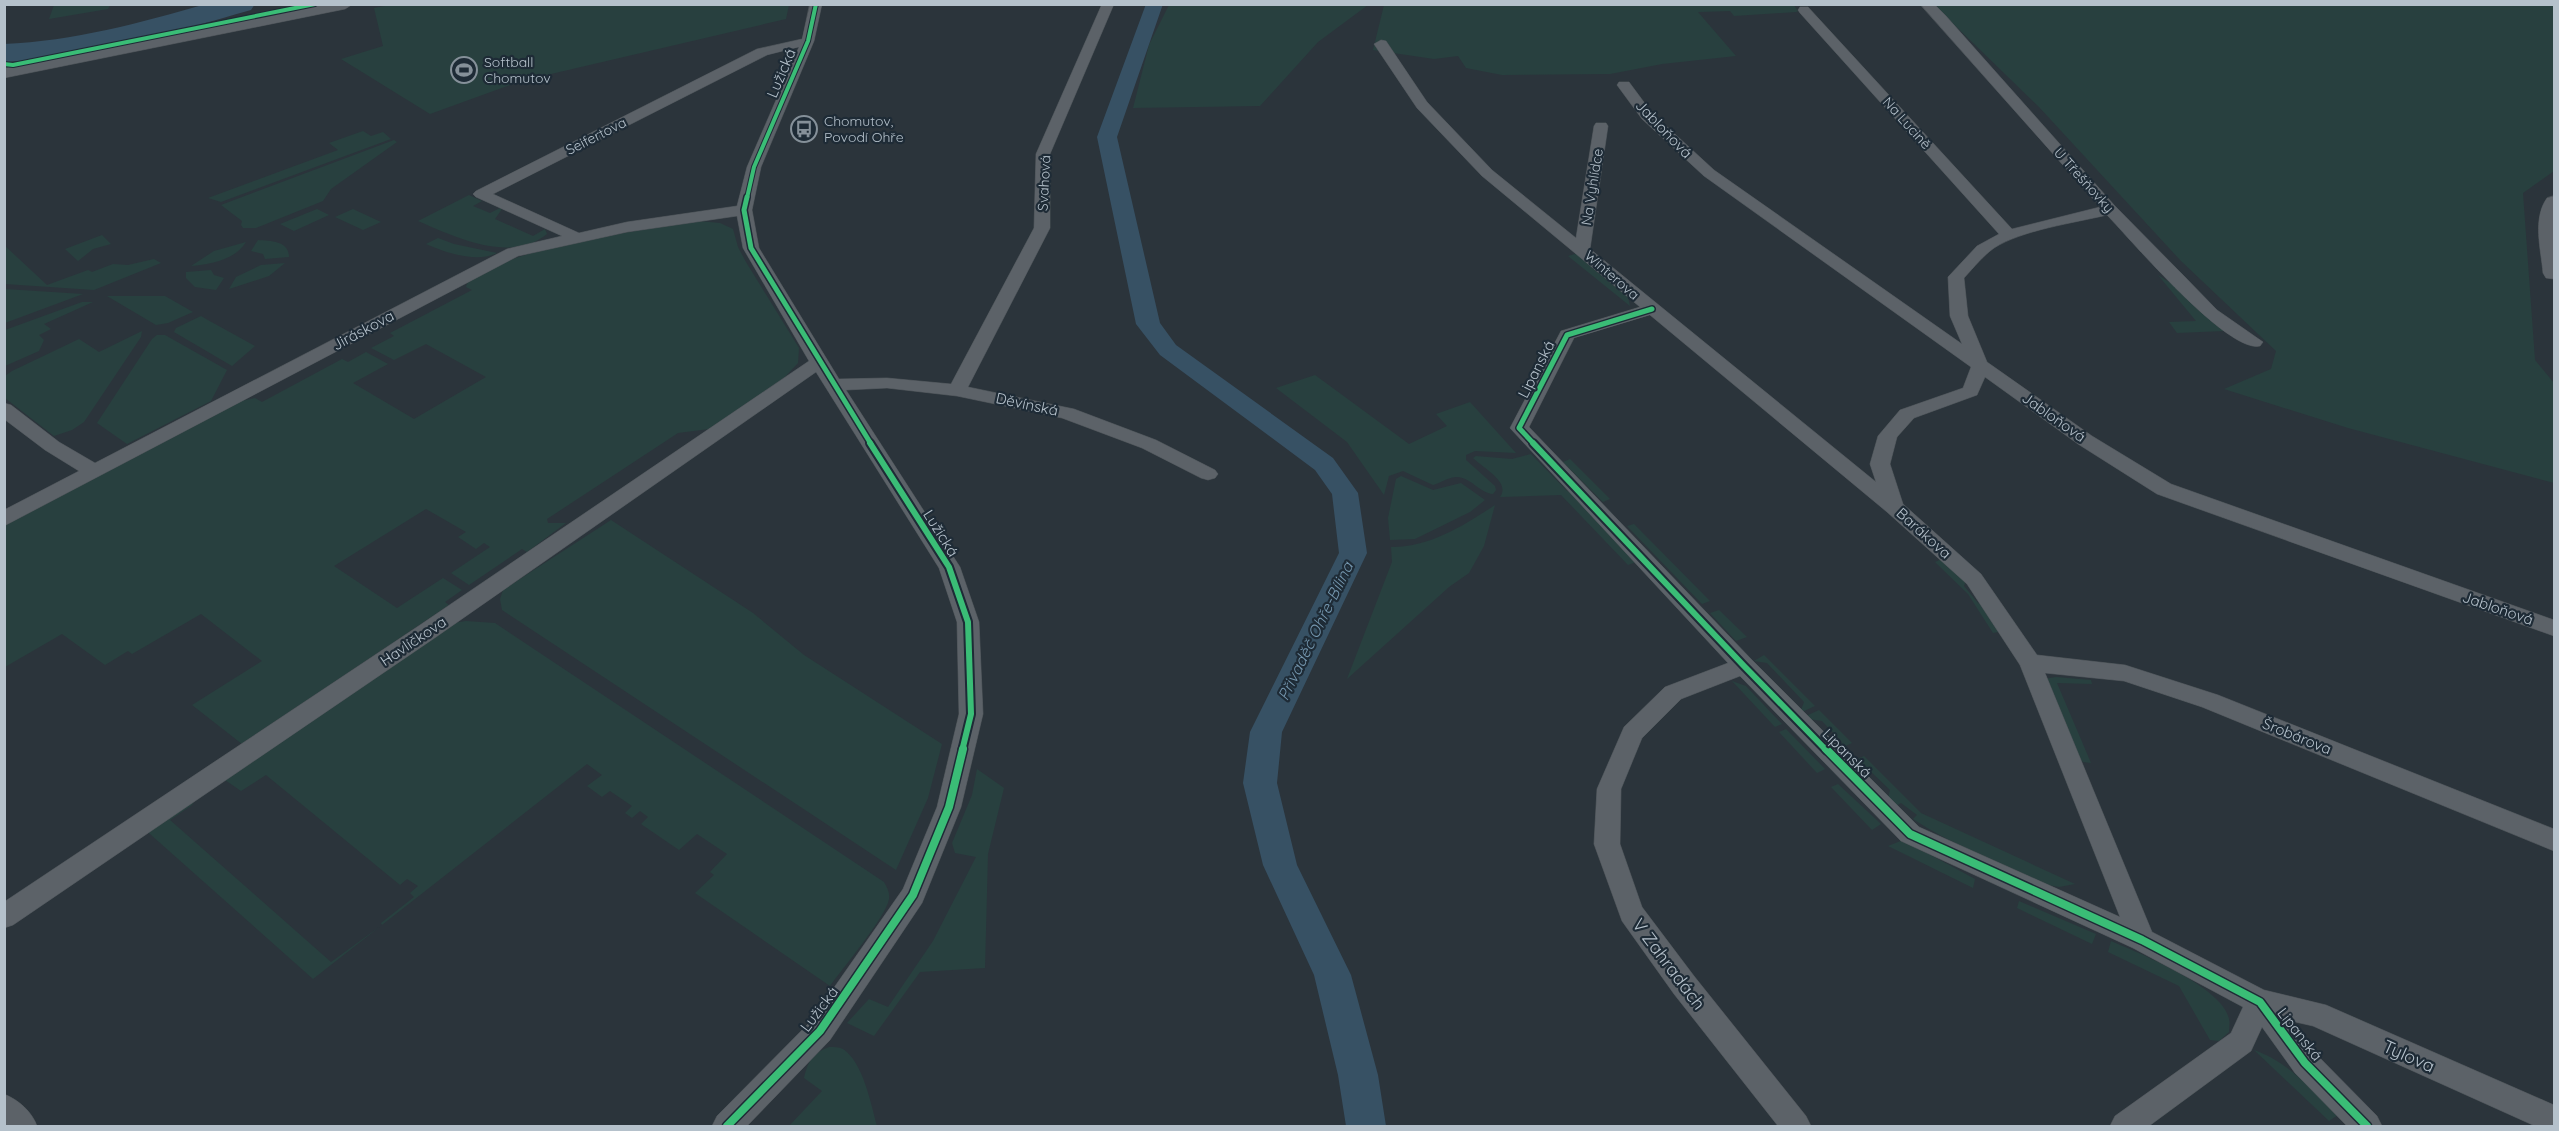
<svg xmlns="http://www.w3.org/2000/svg" width="2559" height="1131" font-family="Quicksand,sans-serif">
	<style>
		.green { fill: #28403f }
		.lines { fill: none; stroke-linecap: round; stroke-linejoin: round }
		.canal { fill: #375164; fill-rule: evenodd }
		.river { fill: #375164; fill-rule: evenodd }
		.minor-casing { stroke: #495055; stroke-width: 1 }
		.tertiary-casing { stroke: #495055; stroke-width: 1 }
		.minor { fill: #5c6268; fill-rule: evenodd }
		.tertiary { fill: #5c6268; fill-rule: evenodd }
		.cycleway-far3-casing { stroke: #1e2b36; stroke-width: 6 }
		.cycleway-far2-casing { stroke: #1e2b36; stroke-width: 8 }
		.cycleway-far1-casing { stroke: #1e2b36; stroke-width: 10 }
		.cycleway-casing { stroke: #1e2b36; stroke-width: 11 }
		.cycleway-far3 { stroke: #3abd76; stroke-width: 4 }
		.cycleway-far2 { stroke: #3abd76; stroke-width: 5 }
		.cycleway-far1 { stroke: #3abd76; stroke-width: 6 }
		.cycleway { stroke: #3abd76; stroke-width: 8 }
		.labels { text-anchor: middle; dominant-baseline: central; stroke-width: 4.5; stroke-linejoin: round; paint-order: stroke }
		.far-poi-label { font-size: 14px; fill: #b5c1cb; stroke: #1e2b36; text-anchor: start }
		.far-street-label { font-size: 14px; fill: #b5c1cb; stroke: #1e2b36 }
		.street-label { font-size: 15px; fill: #b5c1cb; stroke: #1e2b36 }
		.water-label { font-size: 16px; font-style: italic; fill: #7597af; stroke: #1e2b36 }
		.near-street-label { font-size: 18px; fill: #b5c1cb; stroke: #1e2b36 }
	</style>
	<rect width="100%" height="100%" fill="#2b343b"/>
	<g class="green">
		<path d="M 1793,4 L 1798,11 L 1796,12 L 1734,16 L 1730,11 L 1698,12 L 1736,56 L 1662,64 L 1610,74 L 1502,75 L 1466,68 L 1458,56 L 1434,59 L 1373,50 L 1384,5 Z"/>
		<path d="M 54,5 L 54,4 L 110,5 L 108,9 L 49,19 Z"/>
		<path d="M 390,5 L 390,4 L 789,5 L 786,19 L 521,81 L 430,114 L 341,59 L 383,46 L 374,8 Z"/>
		<path d="M 1169,5 L 1169,4 L 1368,5 L 1318,42 L 1260,106 L 1133,108 L 1149,45 Z"/>
		<path d="M 1934,5 L 2554,5 L 2554,171 L 2523,193 L 2535,360 L 2554,383 L 2554,483 L 2348,428 L 2224,389 L 2271,369 L 2276,351 L 2181,261 L 2039,107 Z"/>
		<path d="M 363,131 L 371,136 L 383,132 L 391,139 L 221,202 L 208,198 L 338,150 L 329,143 Z"/>
		<path d="M 394,140 L 397,142 L 331,189 L 323,201 L 256,228 L 243,228 L 241,225 L 242,221 L 221,205 Z"/>
		<path d="M 469,195 L 482,201 L 473,206 L 490,213 L 500,208 L 502,209 L 495,219 L 533,236 L 545,229 L 547,234 C 511,264 455,237 418,221 Z"/>
		<path d="M 317,209 L 329,215 L 294,231 L 280,224 Z"/>
		<path d="M 353,209 L 381,222 L 363,230 L 335,217 Z"/>
		<path d="M 699,221 L 720,223 L 733,229 L 738,247 L 746,262 L 799,348 L 798,363 L 783,379 L 709,429 L 678,433 L 547,519 L 548,523 L 566,523 L 527,552 L 522,549 L 469,585 L 451,573 L 490,547 L 484,543 L 476,549 L 458,537 L 466,532 L 426,509 L 334,566 L 397,608 L 443,578 L 462,590 L 445,602 L 449,605 L 242,744 L 192,705 L 262,661 L 201,614 L 132,654 L 128,651 L 105,665 L 62,634 L 5,667 L 5,523 L 237,402 L 255,398 L 262,402 L 342,359 L 348,362 L 366,352 L 388,364 L 353,383 L 414,419 L 486,377 L 426,344 L 394,360 L 371,348 L 394,336 L 390,333 L 472,290 L 466,287 C 474,253 664,226 699,221 Z"/>
		<path d="M 102,235 L 111,244 L 93,249 L 78,261 L 65,249 Z"/>
		<path d="M 438,238 L 454,244 L 497,253 C 477,263 446,253 426,244 Z"/>
		<path d="M 258,240 C 271,241 289,241 289,257 L 265,259 L 263,254 L 251,251 Z"/>
		<path d="M 246,242 C 235,260 211,264 191,266 L 214,251 Z"/>
		<path d="M 4,245 L 47,285 L 88,270 L 92,272 L 113,264 L 128,265 L 154,259 L 161,263 L 94,290 L 5,284 Z"/>
		<path d="M 1575,254 L 1588,258 L 1592,262 L 1591,267 L 1614,286 L 1624,288 L 1630,293 L 1628,297 L 1630,306 L 1568,256 Z"/>
		<path d="M 285,263 L 269,276 L 229,289 L 236,277 L 261,265 Z"/>
		<path d="M 211,270 L 214,275 L 224,278 L 216,290 L 195,287 L 186,278 L 186,272 Z"/>
		<path d="M 2158,275 L 2188,294 L 2206,315 L 2224,331 L 2177,333 L 2169,322 L 2196,321 Z"/>
		<path d="M 5,289 L 83,294 L 5,323 Z"/>
		<path d="M 107,296 L 165,296 L 193,312 L 168,323 L 156,325 Z"/>
		<path d="M 82,302 L 93,302 L 44,324 L 51,329 L 39,335 L 44,340 L 39,351 L 5,366 L 5,330 Z"/>
		<path d="M 201,316 L 206,319 L 255,346 L 232,366 L 174,332 L 176,328 Z"/>
		<path d="M 142,331 L 141,337 L 84,422 L 72,430 L 54,436 L 5,398 L 5,376 L 12,371 L 79,339 L 99,352 Z"/>
		<path d="M 157,335 L 165,335 L 227,370 L 211,401 L 127,444 L 97,423 L 152,339 Z"/>
		<path d="M 1315,375 L 1409,444 L 1447,426 L 1436,414 L 1470,402 L 1516,453 L 1475,451 L 1466,455 L 1466,460 L 1495,486 L 1496,490 L 1493,494 C 1480,493 1470,477 1457,477 C 1448,477 1441,483 1433,485 L 1403,471 L 1389,476 L 1384,495 L 1347,442 L 1276,388 Z"/>
		<path d="M 1531,454 L 1567,491 L 1581,493 L 1636,562 L 1628,565 L 1561,495 L 1500,497 C 1511,482 1483,468 1473,458 L 1476,456 L 1512,459 Z"/>
		<path d="M 1570,459 L 1610,499 L 1603,502 L 1563,462 Z"/>
		<path d="M 1401,476 L 1433,490 L 1461,483 L 1485,500 L 1470,512 L 1415,539 L 1390,540 L 1388,518 L 1396,479 Z"/>
		<path d="M 1495,505 L 1484,546 L 1469,573 L 1449,587 L 1347,679 L 1392,562 L 1391,547 C 1428,548 1465,525 1495,505 Z"/>
		<path d="M 611,520 L 753,613 L 804,655 L 942,744 L 928,798 L 896,870 L 502,610 L 500,599 L 503,590 Z"/>
		<path d="M 1634,524 L 1710,601 L 1702,604 L 1627,526 Z"/>
		<path d="M 1942,559 L 1967,577 L 1964,586 L 1978,603 L 1997,611 L 1998,632 L 1993,633 L 1968,594 L 1935,562 Z"/>
		<path d="M 1719,610 L 1747,637 L 1736,641 L 1710,613 Z"/>
		<path d="M 466,621 L 495,623 L 884,882 C 887,887 890,893 889,899 C 886,917 842,969 830,986 L 695,893 L 714,875 L 710,872 L 727,854 L 697,834 L 679,850 L 641,824 L 648,817 L 640,811 L 632,818 L 625,813 L 632,806 L 610,791 L 602,797 L 587,786 L 602,775 L 587,764 L 313,979 L 141,826 L 195,800 L 192,805 L 170,820 L 331,962 L 382,925 L 381,923 L 414,897 L 410,893 L 418,886 L 407,879 L 400,885 L 266,775 L 241,791 L 225,780 L 447,624 Z"/>
		<path d="M 1764,655 L 1815,706 L 1802,712 L 1801,710 L 1804,702 L 1767,663 L 1754,661 Z"/>
		<path d="M 2056,677 L 2091,680 L 2092,684 L 2057,683 L 2091,763 L 2083,762 L 2078,757 L 2044,679 Z"/>
		<path d="M 1732,681 L 1746,686 L 1782,724 L 1775,727 Z"/>
		<path d="M 1819,710 L 1852,743 L 1839,749 L 1842,742 L 1822,721 L 1809,719 L 1806,716 Z"/>
		<path d="M 1786,729 L 1825,769 L 1817,773 L 1779,732 Z"/>
		<path d="M 1864,756 L 1921,813 L 2075,884 L 2059,887 L 2048,885 C 2003,864 1955,847 1913,819 L 1917,815 L 1901,803 L 1896,806 L 1888,798 L 1890,790 L 1867,768 L 1854,766 L 1851,762 Z"/>
		<path d="M 977,769 L 1004,788 L 988,854 L 985,968 L 920,972 L 874,1036 L 847,1023 L 869,999 L 888,1007 L 933,941 L 976,857 L 955,853 L 952,843 L 972,795 Z"/>
		<path d="M 1838,784 L 1881,824 L 1872,830 L 1831,787 Z"/>
		<path d="M 1903,840 L 1975,879 L 1973,888 L 1888,846 Z"/>
		<path d="M 2019,901 L 2096,934 L 2092,944 L 2017,908 Z"/>
		<path d="M 2111,941 C 2139,953 2223,987 2229,1019 C 2230,1023 2229,1028 2229,1032 L 2219,1041 L 2210,1040 L 2179,986 L 2108,952 Z"/>
		<path d="M 829,1047 C 833,1047 839,1047 843,1049 C 863,1062 871,1104 877,1126 L 789,1126 L 822,1091 L 804,1078 C 808,1061 813,1053 829,1047 Z"/>
		<path d="M 2254,1050 C 2289,1062 2311,1090 2338,1115 L 2329,1121 Z"/>
	</g>
	<g class="lines">
		<path class="canal" d="M 1146,4 L 1163,4 L 1117,137 L 1160,323 L 1176,345 L 1333,458 L 1358,493 L 1367,553 L 1282,732 L 1277,783 L 1297,865 L 1351,975 L 1378,1075 L 1386,1126 L 1346,1126 L 1338,1075 L 1314,975 L 1263,865 L 1243,783 L 1250,732 L 1339,553 L 1332,494 L 1315,470 L 1160,355 L 1136,324 L 1097,137 Z"/>
		<path class="river" d="M 206,4 L 255,4 L 251,10 C 170,33 89,58 4,62 L 4,44 C 74,41 140,23 206,4 Z"/>
		<defs>
			<g id="minor">
				<path d="M 810,4 L 822,4 L 814,41 L 761,167 L 752,210 L 759,248 L 839,379 L 887,378 L 951,384 L 1034,228 L 1036,154 L 1102,4 L 1114,4 L 1050,154 L 1050,228 L 968,387 L 1074,409 L 1156,440 L 1215,470 L 1218,474 L 1215,478 L 1208,480 L 1201,478 L 1142,448 L 1062,418 L 957,396 L 887,388 L 846,390 L 960,567 L 979,622 L 983,714 L 961,807 L 922,903 L 830,1040 L 747,1126 L 712,1126 L 717,1116 L 810,1022 L 903,889 L 937,807 L 959,714 L 957,622 L 939,568 L 816,372 L 436,637 L 13,925 L 4,928 L 4,902 L 420,625 L 809,361 L 743,248 L 737,216 L 627,232 L 518,256 L 4,526 L 4,510 L 79,471 L 45,450 L 4,419 L 4,403 L 11,405 L 59,442 L 95,463 L 507,249 L 562,236 L 476,197 L 473,194 L 476,191 L 757,49 L 802,39 ZM 799,47 L 747,167 L 737,206 L 627,222 L 579,233 L 493,194 L 767,55 Z"/>
				<path d="M 1920,4 L 1934,4 L 1946,16 L 2115,206 L 2184,276 L 2217,310 L 2263,342 L 2260,346 C 2228,354 2131,240 2107,215 C 2074,223 2022,230 1994,248 C 1983,256 1974,267 1964,278 L 1968,316 L 1987,362 L 2092,436 L 2171,484 L 2554,620 L 2554,636 L 2157,494 L 2078,444 L 1985,377 L 1977,395 L 1914,418 L 1897,437 L 1890,464 L 1903,504 L 1981,574 L 2037,655 L 2125,665 L 2218,695 L 2554,829 L 2554,851 L 2202,707 L 2124,681 L 2045,673 L 2152,932 L 2264,990 L 2326,1005 L 2554,1105 L 2554,1126 L 2535,1126 L 2313,1026 L 2291,1021 L 2315,1053 L 2377,1116 L 2382,1126 L 2347,1126 L 2295,1073 L 2262,1027 L 2251,1051 L 2149,1126 L 2110,1126 L 2115,1116 L 2231,1033 L 2243,1007 L 2133,948 L 1901,841 L 1740,676 L 1681,699 L 1642,738 L 1621,789 L 1620,844 L 1642,907 L 1694,976 L 1806,1116 L 1811,1126 L 1778,1126 L 1674,994 L 1622,921 L 1594,844 L 1597,789 L 1624,727 L 1665,687 L 1728,663 L 1510,428 L 1561,331 L 1640,307 L 1482,176 L 1417,108 L 1374,44 L 1381,40 L 1386,41 L 1427,102 L 1492,170 L 1576,238 L 1594,126 L 1596,123 L 1606,123 L 1608,126 L 1590,249 L 1876,482 L 1870,464 L 1878,436 L 1900,410 L 1963,388 L 1971,367 L 1704,176 L 1642,119 L 1617,85 L 1619,82 L 1629,82 L 1652,113 L 1714,170 L 1962,344 L 1950,316 L 1948,277 L 1977,246 L 1999,234 L 1800,13 L 1798,10 L 1800,7 L 1808,7 L 2012,229 L 2100,207 ZM 1650,315 L 1887,512 L 1967,584 L 2020,665 L 2120,917 L 1919,827 L 1752,660 L 1529,427 L 1574,338 Z"/>
				<path d="M 4,1094 C 19,1100 32,1112 37,1126 L 4,1126 Z"/>
			</g>
			<g id="tertiary">
				<path d="M 319,4 L 353,4 L 345,9 L 4,78 L 4,68 Z"/>
				<path d="M 2554,196 L 2554,279 L 2546,278 L 2543,273 C 2541,249 2532,219 2547,198 Z"/>
			</g>
		</defs>
		<use href="#minor" class="minor-casing"/>
		<use href="#tertiary" class="tertiary-casing"/>
		<use href="#minor" class="minor"/>
		<use href="#tertiary" class="tertiary"/>
		<defs>
			<g id="cycleway-far3">
				<path d="M 4,64 L 13,65 L 315,4"/>
				<path d="M 747,198 L 754,167 L 808,41 L 816,4"/>
			</g>
			<g id="cycleway-far2">
				<path d="M 747,197 L 744,210 L 751,248 L 871,444"/>
				<path d="M 1534,444 L 1519,428 L 1567,335 L 1652,309"/>
			</g>
			<g id="cycleway-far1">
				<path d="M 870,443 L 949,567 L 968,622 L 971,714 L 962,751"/>
				<path d="M 1533,443 L 1744,666 L 1827,751"/>
			</g>
			<g id="cycleway">
				<path d="M 1826,749 L 1910,834 L 2142,940 L 2260,1002 L 2305,1063 L 2367,1126"/>
				<path d="M 727,1126 L 820,1031 L 913,895 L 949,807 L 963,749"/>
			</g>
		</defs>
		<use href="#cycleway-far3" class="cycleway-far3-casing"/>
		<use href="#cycleway-far2" class="cycleway-far2-casing"/>
		<use href="#cycleway-far1" class="cycleway-far1-casing"/>
		<use href="#cycleway" class="cycleway-casing"/>
		<use href="#cycleway-far3" class="cycleway-far3"/>
		<use href="#cycleway-far2" class="cycleway-far2"/>
		<use href="#cycleway-far1" class="cycleway-far1"/>
		<use href="#cycleway" class="cycleway"/>
	</g>
	<defs>
		<symbol id="stadium-ring" viewBox="-11 -11 22 22"><circle r="9.5" fill="#1e2b36" stroke="#859099" stroke-width="1.5"/><path d="M0-5a6.5 5 0 1 0 0 10a6.5 5 0 1 0 0-10ZM-3.5-1.8h7v3.6h-7Z" fill="#859099"/></symbol>
		<symbol id="bus-ring" viewBox="-11 -11 22 22"><circle r="9.5" fill="#1e2b36" stroke="#859099" stroke-width="1.5"/><path d="M-5-6H5V4H4V6H2V4H-2V6H-4V4H-5ZM-3.5-4V0h7V-4ZM-3.5 1.2v1.5H-2V1.2ZM2 1.2v1.5H3.5V1.2Z" fill="#859099"/></symbol>
	</defs>
	<g fill-rule="evenodd">
		<use href="#stadium-ring" x="449" y="55" width="30" height="30"/>
		<use href="#bus-ring" x="789" y="114" width="30" height="30"/>
	</g>
	<g class="labels">
		<g class="far-poi-label">
			<text x="484" y="62">Softball<tspan x="484" dy="16">Chomutov</tspan></text>
			<text x="824" y="121">Chomutov,<tspan x="824" dy="16">Povodí Ohře</tspan></text>
		</g>
		<g class="far-street-label">
			<text transform="translate(1907 123) rotate(48)">Na Lucině</text>
			<text transform="translate(596 136) rotate(-27)">Seifertova</text>
			<text transform="translate(2084 180) rotate(48)">U Třešňovky</text>
			<text transform="translate(1044 183) rotate(-87)">Svahová</text>
			<text transform="translate(1592 187) rotate(-81)">Na Vyhlídce</text>
			<text transform="translate(1612 275) rotate(41)">Winterova</text>
		</g>
		<g class="street-label">
			<text transform="translate(781 73) rotate(-67)">Lužická</text>
			<text transform="translate(1664 129) rotate(46)">Jabloňová</text>
			<text transform="translate(363 330) rotate(-28)">Jiráskova</text>
			<text transform="translate(1536 369) rotate(-63)">Lipanská</text>
			<text transform="translate(1027 404) rotate(12)">Děvínská</text>
			<text transform="translate(2054 417) rotate(35)">Jabloňová</text>
			<text transform="translate(941 533) rotate(58)">Lužická</text>
			<text transform="translate(1924 533) rotate(42)">Barákova</text>
			<text transform="translate(2498 608) rotate(19)">Jabloňová</text>
			<text transform="translate(413 641) rotate(-34)">Havlíčkova</text>
			<text transform="translate(2297 736) rotate(22)">Šrobárova</text>
			<text transform="translate(1847 753) rotate(45)">Lipanská</text>
			<text transform="translate(819 1009) rotate(-53)">Lužická</text>
			<text transform="translate(2300 1034) rotate(52)">Lipanská</text>
		</g>
		<g class="water-label">
			<text transform="translate(1315 631) rotate(-64)">Přivaděč Ohře-Bílina</text>
		</g>
		<g class="near-street-label">
			<text transform="translate(1669 964) rotate(53)">V Zahradách</text>
			<text transform="translate(2409 1056) rotate(24)">Tylova</text>
		</g>
	</g>
	<rect width="2559" height="1131" fill="none" stroke="#b5c1cb" stroke-width="12"/>
</svg>
